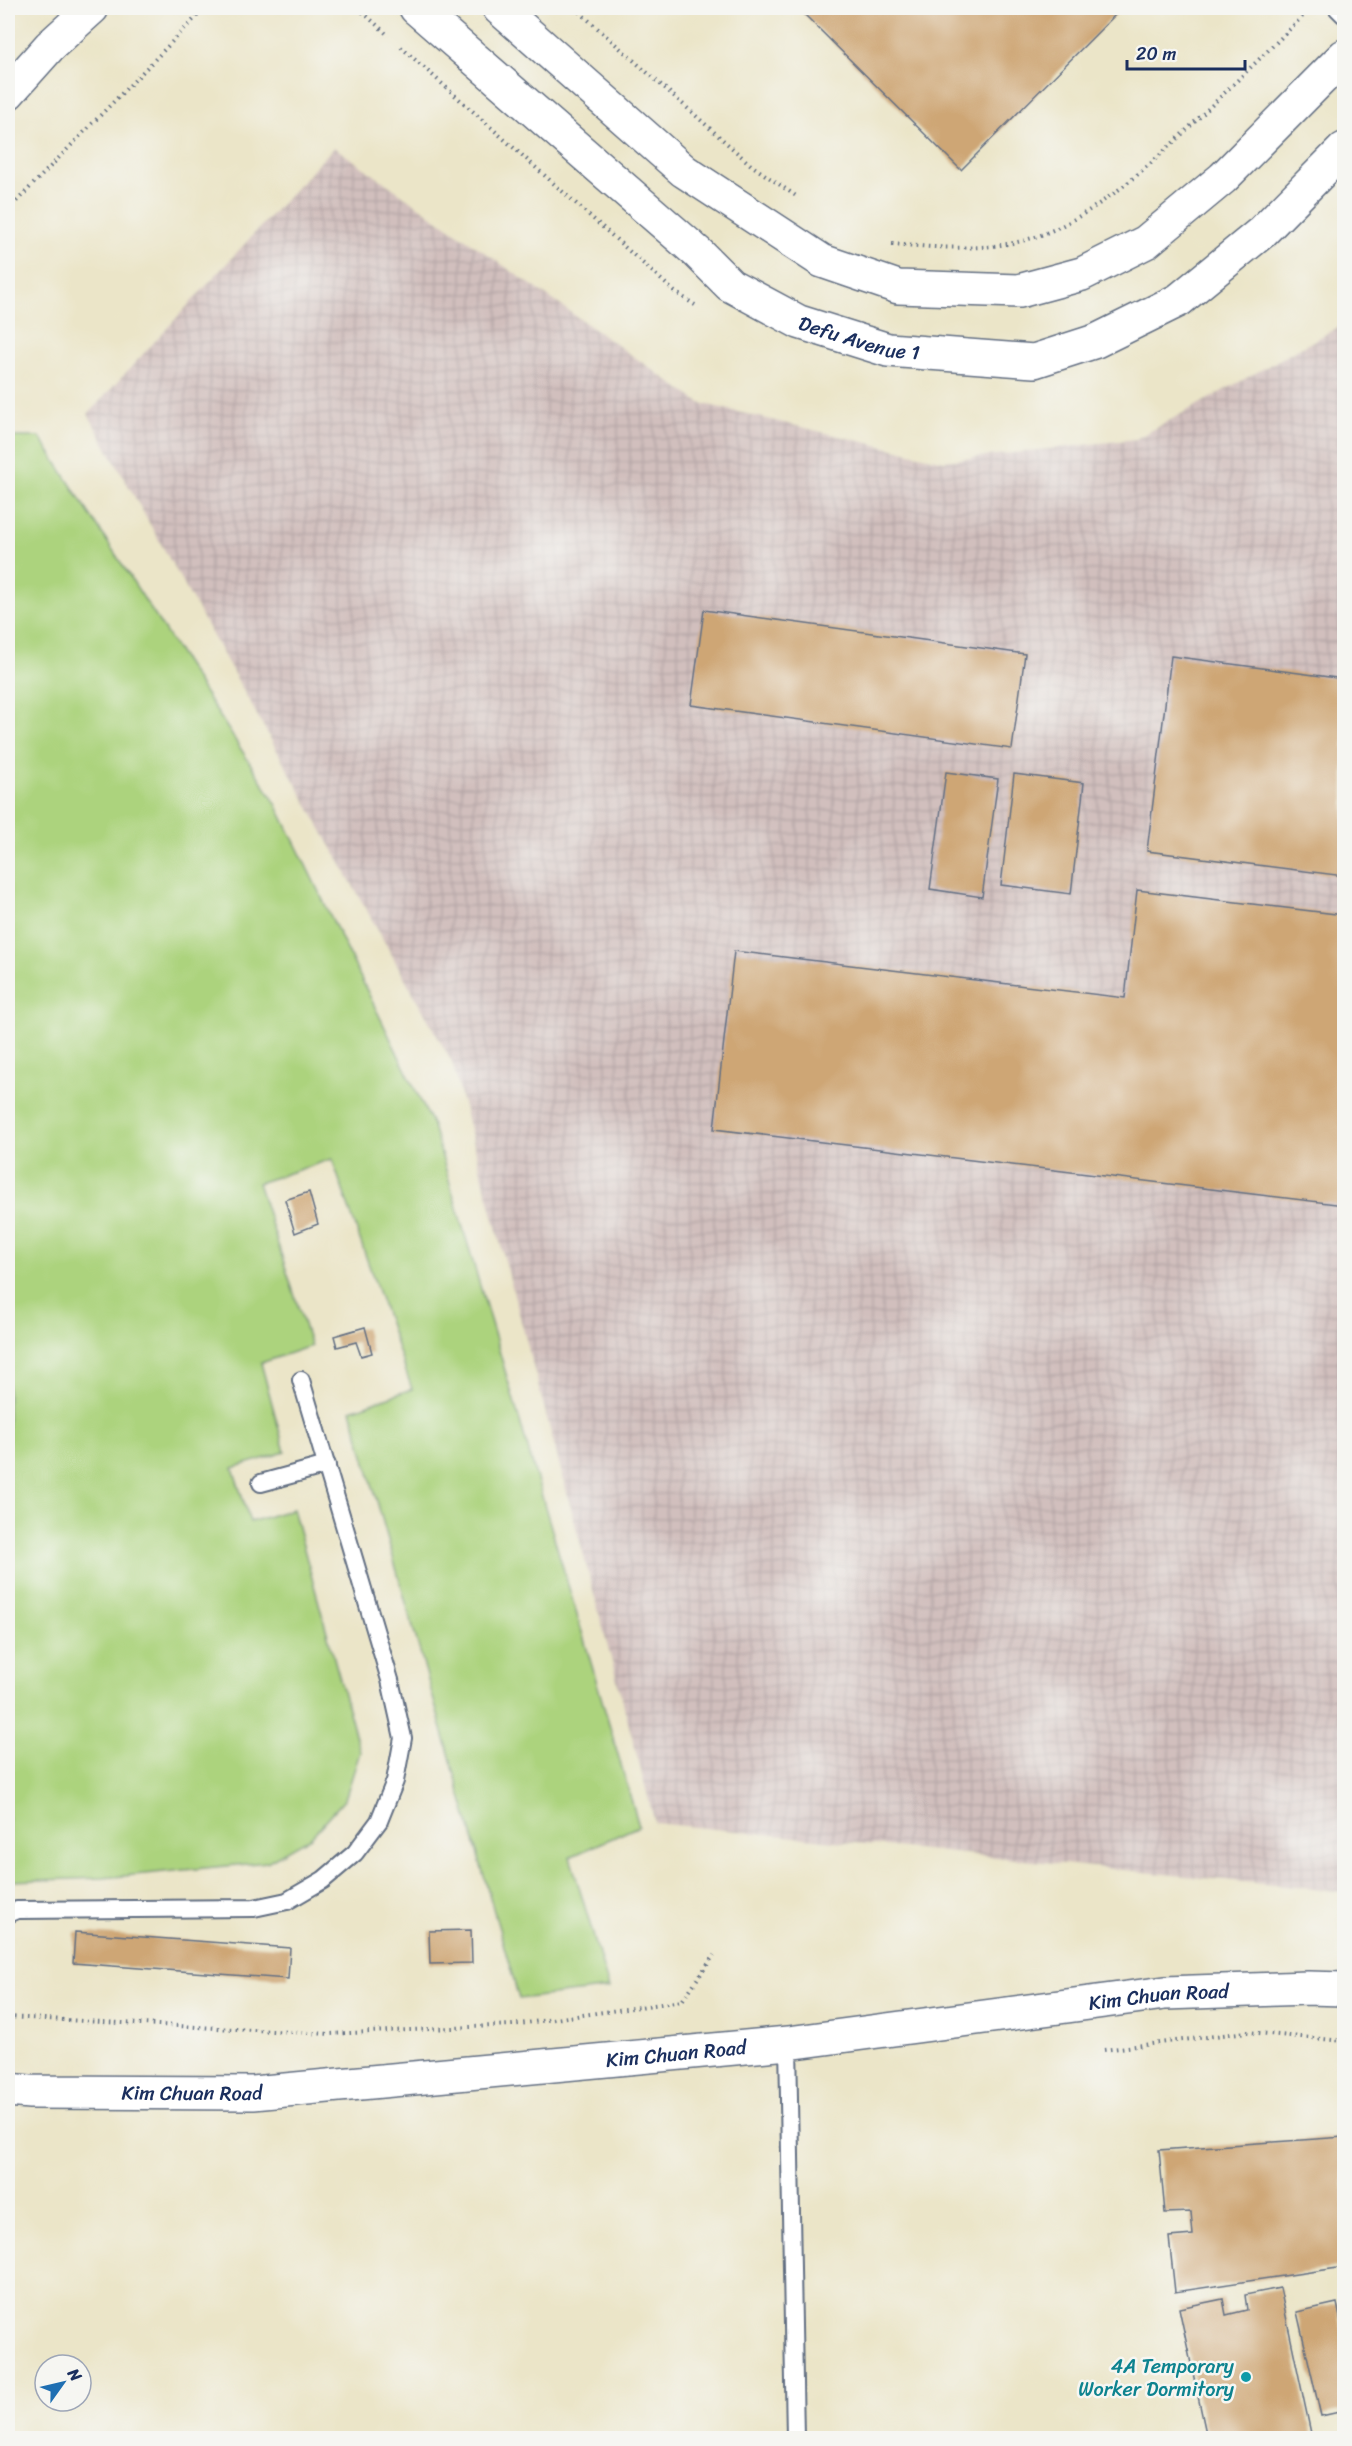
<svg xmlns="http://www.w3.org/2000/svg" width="1352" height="2446" font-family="Sriracha,sans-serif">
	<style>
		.industrial { fill: url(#industrial-grid) }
		.green { fill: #acd37d; stroke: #64816e; stroke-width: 1.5 }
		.building { fill: #cea675 }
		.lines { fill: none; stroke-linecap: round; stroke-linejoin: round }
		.lane-casing { stroke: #646f83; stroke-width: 20 }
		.street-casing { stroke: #646f83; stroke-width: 36 }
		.secondary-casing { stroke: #646f83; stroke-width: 36 }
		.highway-casing { stroke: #646f83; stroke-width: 36 }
		.path { stroke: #646f83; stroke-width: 4; stroke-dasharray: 1.5 4.5; stroke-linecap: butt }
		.lane { stroke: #fff; stroke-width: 16 }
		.street { stroke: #fff; stroke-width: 33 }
		.secondary { stroke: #fff; stroke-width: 33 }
		.highway { stroke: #fff; stroke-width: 33 }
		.culture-dot { fill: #0f9aa8; stroke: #f6f6f2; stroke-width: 2 }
		.labels { text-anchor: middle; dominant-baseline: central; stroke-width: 5; stroke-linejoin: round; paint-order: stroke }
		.street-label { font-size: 20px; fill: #1b2f5e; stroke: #f6f6f2 }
		.culture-label { font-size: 20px; fill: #0d838f; stroke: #f6f6f2; text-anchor: end }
	</style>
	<defs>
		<pattern id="industrial-grid" width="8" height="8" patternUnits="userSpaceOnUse" patternTransform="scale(1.5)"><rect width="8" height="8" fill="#d1bfbd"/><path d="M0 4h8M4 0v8" fill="none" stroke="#b3a4a5"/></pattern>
	</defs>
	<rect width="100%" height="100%" fill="#f6f6f2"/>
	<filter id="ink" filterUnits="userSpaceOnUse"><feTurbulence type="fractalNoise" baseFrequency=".0167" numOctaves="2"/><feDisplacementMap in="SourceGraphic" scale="12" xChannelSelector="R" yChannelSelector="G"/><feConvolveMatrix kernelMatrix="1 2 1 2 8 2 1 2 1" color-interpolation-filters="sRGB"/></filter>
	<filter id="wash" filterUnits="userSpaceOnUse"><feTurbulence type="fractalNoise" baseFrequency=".008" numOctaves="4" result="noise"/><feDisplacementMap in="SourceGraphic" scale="24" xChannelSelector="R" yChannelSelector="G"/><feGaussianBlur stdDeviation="1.35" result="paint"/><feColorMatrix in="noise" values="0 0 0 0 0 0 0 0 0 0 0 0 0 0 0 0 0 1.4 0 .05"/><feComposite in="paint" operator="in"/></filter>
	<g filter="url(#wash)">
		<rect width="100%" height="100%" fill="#ebe5c8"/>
		<path class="industrial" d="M 334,147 L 700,403 L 944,461 L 1136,439 L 1344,324 L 1344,1892 L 655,1823 L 452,1062 L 88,414 Z"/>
		<path class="green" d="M 8,437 L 40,437 L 275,802 L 433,1126 L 639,1826 L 570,1857 L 609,1988 L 519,1999 L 351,1410 L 412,1389 L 332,1159 L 258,1183 L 311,1346 L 261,1363 L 285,1452 L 233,1468 L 250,1522 L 293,1509 L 360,1752 L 345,1799 L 311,1837 L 267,1862 L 103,1878 L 8,1881 Z"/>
		<g id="blocks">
			<g class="building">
				<path d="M 798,8 L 1122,8 L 961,170 Z"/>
				<path d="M 704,610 L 1025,654 L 1012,749 L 691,705 Z"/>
				<path d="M 1171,656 L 1344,679 L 1344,876 L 1147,851 Z"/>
				<path d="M 946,772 L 998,779 L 982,897 L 930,889 Z"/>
				<path d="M 1014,774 L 1084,783 L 1071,894 L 1001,885 Z"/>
				<path d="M 1137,890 L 1344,915 L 1344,1205 L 714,1129 L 734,951 L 1125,998 Z"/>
				<path d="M 309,1192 L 318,1224 L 295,1233 L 285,1200 Z"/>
				<path d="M 365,1327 L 372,1353 L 361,1356 L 356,1342 L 337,1347 L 334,1336 Z"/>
				<path d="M 471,1930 L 472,1963 L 430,1964 L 429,1931 Z"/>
				<path d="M 75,1932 L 290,1948 L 288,1979 L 73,1963 Z"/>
				<path d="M 1344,2137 L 1344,2267 L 1175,2292 L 1169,2237 L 1193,2235 L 1191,2212 L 1165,2213 L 1159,2150 Z"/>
				<path d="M 1280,2288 L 1312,2438 L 1207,2438 L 1179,2308 L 1223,2299 L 1226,2315 L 1247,2310 L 1245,2295 Z"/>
				<path d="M 1337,2303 L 1344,2337 L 1344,2411 L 1321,2416 L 1297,2312 Z"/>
			</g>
		</g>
	</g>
	<g filter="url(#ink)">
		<use href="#blocks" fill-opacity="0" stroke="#646f83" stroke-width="1.5"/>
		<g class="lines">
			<defs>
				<g id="lane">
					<path d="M 1337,8 L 1344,15"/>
					<path d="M 261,1483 L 327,1465"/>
					<path d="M 8,1914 L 17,1910 L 254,1908 L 287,1901 L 323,1880 L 355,1853 L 379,1821 L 395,1781 L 403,1738 L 390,1680 L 301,1380"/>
					<path d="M 788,2043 L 795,2438"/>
				</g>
				<g id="street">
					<path id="s1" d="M 8,2090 L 30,2092 L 253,2093 L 788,2043 L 1165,1993 L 1308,1988 L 1344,1989"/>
				</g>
				<g id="secondary">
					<path id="s2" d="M 416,8 L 698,253 L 730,285 L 799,322 L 888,350 L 1034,361 L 1096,341 L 1179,300 L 1262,232 L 1344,149"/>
					<path d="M 499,8 L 684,171 L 822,261 L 898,287 L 1019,291 L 1082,274 L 1146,242 L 1223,178 L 1344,56"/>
				</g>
				<path id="highway" d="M 8,93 L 50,46 L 92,8"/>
			</defs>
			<use href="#lane" class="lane-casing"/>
			<use href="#street" class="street-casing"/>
			<use href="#secondary" class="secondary-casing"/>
			<use href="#highway" class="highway-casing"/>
			<g class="path">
				<path d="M 358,8 L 389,36"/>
				<path d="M 575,8 L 751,165 L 796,196"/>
				<path d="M 401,47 L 675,292 L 695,305"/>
				<path d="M 8,210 L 205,8"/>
				<path d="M 892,244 C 942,248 998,253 1046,233 C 1110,206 1162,154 1211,106 C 1244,74 1277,42 1309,10"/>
				<path d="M 8,2017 L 330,2034 L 512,2025 L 682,2001 L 714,1955"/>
				<path d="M 1104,2050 L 1247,2032 L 1344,2041"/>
			</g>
			<use href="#lane" class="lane"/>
			<use href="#street" class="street"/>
			<use href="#secondary" class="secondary"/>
			<use href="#highway" class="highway"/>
		</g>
	</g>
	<circle class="culture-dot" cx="1246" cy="2377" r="6"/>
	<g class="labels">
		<g class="street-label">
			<text stroke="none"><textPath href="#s2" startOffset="560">Defu Avenue 1</textPath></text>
			<text stroke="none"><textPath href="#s1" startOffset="1156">Kim Chuan Road</textPath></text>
			<text stroke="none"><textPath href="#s1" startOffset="670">Kim Chuan Road</textPath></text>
			<text stroke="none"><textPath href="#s1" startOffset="184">Kim Chuan Road</textPath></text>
		</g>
		<g class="culture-label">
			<text x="1234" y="2366">4A Temporary<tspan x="1234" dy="23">Worker Dormitory</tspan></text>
		</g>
	</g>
	<rect width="1352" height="2446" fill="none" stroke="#f6f6f2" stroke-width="30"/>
	<g transform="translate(63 2383) rotate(56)"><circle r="28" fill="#f6f6f2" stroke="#9ea6b7" stroke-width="1.5"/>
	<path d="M0-4.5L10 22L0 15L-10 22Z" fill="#1f6fb2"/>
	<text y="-9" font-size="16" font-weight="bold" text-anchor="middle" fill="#1b2f5e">N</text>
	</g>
	<path d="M1127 60v9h118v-9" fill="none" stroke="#1b2f5e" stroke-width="3"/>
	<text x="1136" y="60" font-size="18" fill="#1b2f5e" stroke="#f6f6f2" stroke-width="4.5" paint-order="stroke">20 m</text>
</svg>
